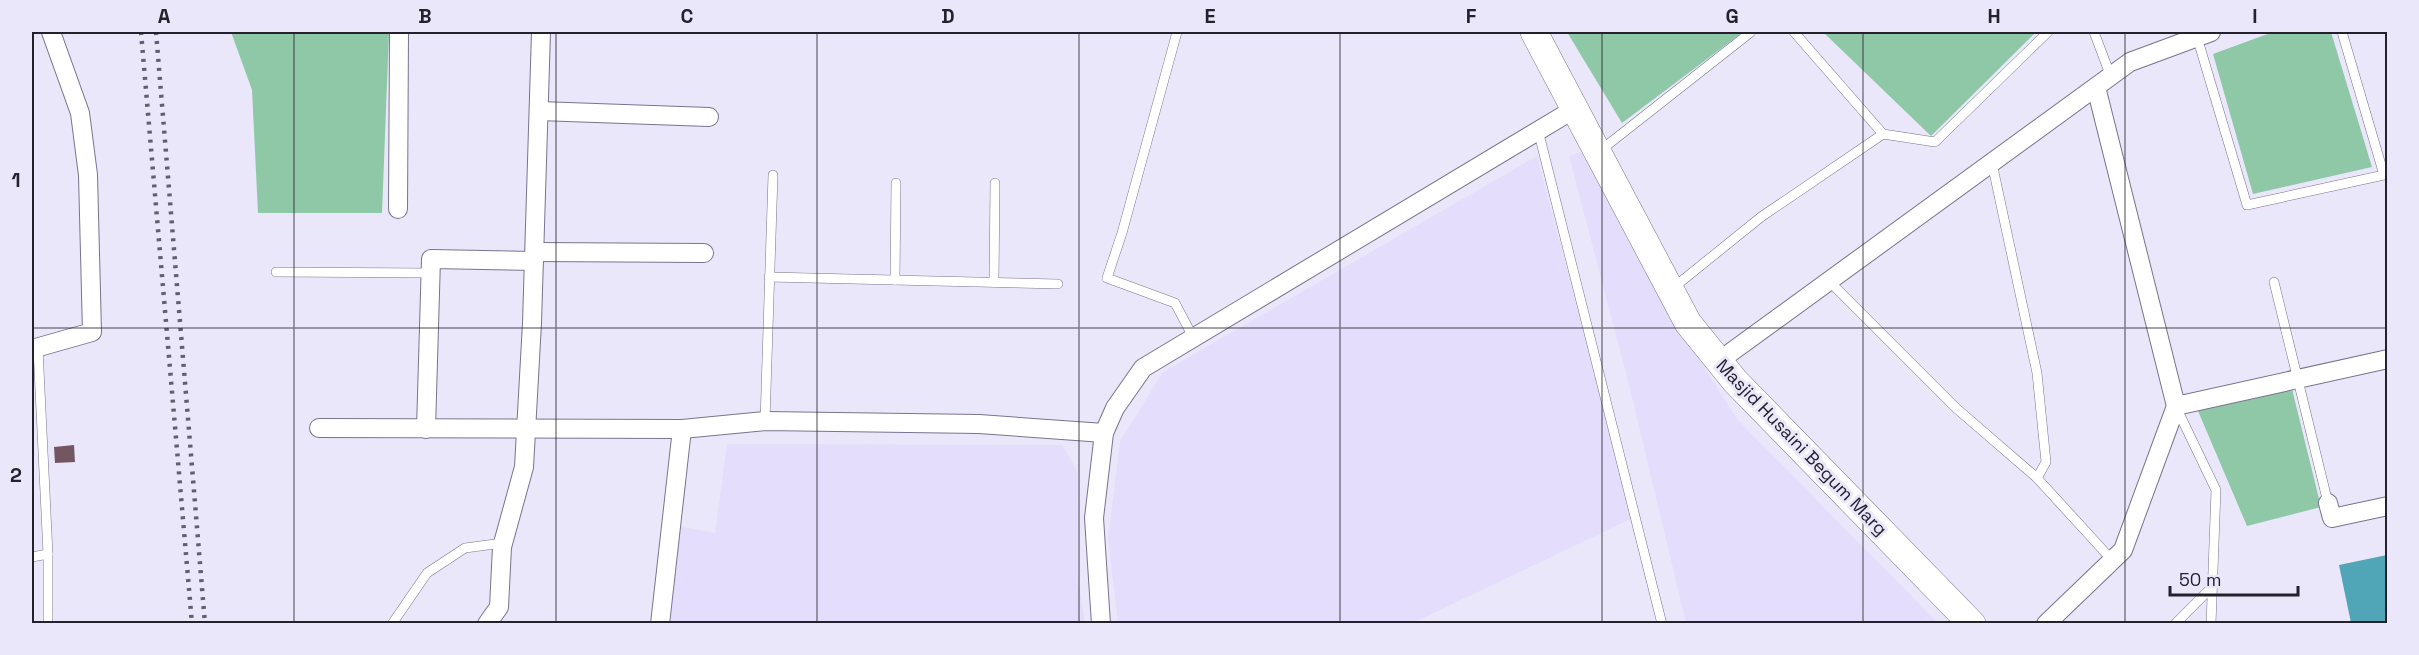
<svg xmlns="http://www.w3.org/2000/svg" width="2419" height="655" font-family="'Space Grotesk',sans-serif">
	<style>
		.built { fill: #e4defc }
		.green { fill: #8ec8a7 }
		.water { fill: #50a5b6 }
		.building { fill: #745663 }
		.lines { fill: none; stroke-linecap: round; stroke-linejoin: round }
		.lane-casing { stroke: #79738e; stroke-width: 10 }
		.street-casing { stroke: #79738e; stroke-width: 20 }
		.secondary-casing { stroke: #79738e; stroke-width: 28 }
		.lane { stroke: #fff; stroke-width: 9 }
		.street { stroke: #fff; stroke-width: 18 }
		.secondary { stroke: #fff; stroke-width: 27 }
		.rail { stroke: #625f6d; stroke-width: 4.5; stroke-dasharray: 3 6; stroke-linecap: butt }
		.grid { fill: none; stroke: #24212d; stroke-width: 1.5; stroke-opacity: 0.55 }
		.labels { text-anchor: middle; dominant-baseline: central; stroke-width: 6; stroke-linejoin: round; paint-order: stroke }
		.street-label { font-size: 18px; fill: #24212d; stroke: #ebe7fa }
		.neatline { fill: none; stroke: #24212d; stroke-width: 2 }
		.grid-label { font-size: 20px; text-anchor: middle; font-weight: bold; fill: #24212d }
	</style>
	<rect width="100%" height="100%" fill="#ebe7fa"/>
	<g class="built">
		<path d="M 1583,151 L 1656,291 L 1737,419 L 1938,623 L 1686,623 L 1629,385 L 1569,156 Z"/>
		<path d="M 1537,156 L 1633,518 L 1413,623 L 1118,624 L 1108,538 L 1120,441 L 1163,372 Z"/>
		<path d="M 727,444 L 1062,445 L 1077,470 L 1077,572 L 1085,623 L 668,624 L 680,526 L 715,533 Z"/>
	</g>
	<g class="green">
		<path d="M 231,32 L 389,32 L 382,213 L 258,213 L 252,90 Z"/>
		<path d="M 1567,32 L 1743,32 L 1622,123 Z"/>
		<path d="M 1823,32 L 2036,32 L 1931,136 Z"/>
		<path d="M 2273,32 L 2331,32 L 2372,167 L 2253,194 L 2213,54 Z"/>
		<path d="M 2292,389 L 2321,507 L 2247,526 L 2198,411 Z"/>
	</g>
	<path class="water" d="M 2387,555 L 2387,623 L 2351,623 L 2339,565 Z"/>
	<path class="building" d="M 74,445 L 75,462 L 55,463 L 54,447 Z"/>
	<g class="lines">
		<defs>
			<g id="lane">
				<path d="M 1177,32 L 1122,233 L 1107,278 L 1175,303 L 1193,337"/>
				<path d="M 1794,32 L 1883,134"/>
				<path d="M 2094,32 L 2111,77"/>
				<path d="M 2197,37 L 2247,205 L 2384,175 L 2342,32"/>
				<path d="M 1538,130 L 1662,624"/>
				<path d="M 1601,150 L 1751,32"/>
				<path d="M 1992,163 L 2037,373 L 2046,462 L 2037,478 L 2112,560"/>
				<path d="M 276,272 L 430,273"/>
				<path d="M 769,277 L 1058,284"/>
				<path d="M 895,280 L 896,183"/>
				<path d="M 1829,281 L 1956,408 L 2037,478"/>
				<path d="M 994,282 L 995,183"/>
				<path d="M 2274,282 L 2328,503"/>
				<path d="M 1673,288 L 1761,217 L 1883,134 L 1935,142 L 2048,32"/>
				<path d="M 38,349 L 48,554 L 48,624"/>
				<path d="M 2176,407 L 2216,490 L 2211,624"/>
				<path d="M 765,421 L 773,175"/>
				<path d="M 32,557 L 48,554"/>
				<path d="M 392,624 L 427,573 L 465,548 L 503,543"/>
				<path d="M 2175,624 L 2213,586"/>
			</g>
			<g id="street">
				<path d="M 539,111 L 709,117"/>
				<path d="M 398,209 L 399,32"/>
				<path d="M 535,252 L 704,253"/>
				<path d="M 32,349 L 92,332 L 88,175 L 80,113 L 51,32"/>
				<path d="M 1719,361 L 2130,62 L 2211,32"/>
				<path d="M 2176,406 L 2388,359"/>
				<path d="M 319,428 L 682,429 L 765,421 L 979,424 L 1104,433"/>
				<path d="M 426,429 L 431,259 L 534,261"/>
				<path d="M 2328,503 L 2332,518 L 2388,506"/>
				<path d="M 487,624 L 499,607 L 502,547 L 524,467 L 532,323 L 541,32"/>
				<path d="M 660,624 L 682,429"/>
				<path d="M 1101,624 L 1094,518 L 1104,433 L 1115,408 L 1143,368 L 1576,108"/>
				<path d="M 2046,624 L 2123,550 L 2176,406 L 2096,87"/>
			</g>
			<path id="secondary" d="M 1534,32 L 1688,323 L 1735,381 L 1972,624"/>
		</defs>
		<use href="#lane" class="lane-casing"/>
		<use href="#street" class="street-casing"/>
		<use href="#secondary" class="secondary-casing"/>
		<use href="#lane" class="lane"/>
		<use href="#street" class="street"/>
		<use href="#secondary" class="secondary"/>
		<g class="rail">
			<path d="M 141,32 L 192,624"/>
			<path d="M 156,32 L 205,624"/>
		</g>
	</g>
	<path class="grid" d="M 294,32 L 294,624M 556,32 L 556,624M 817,32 L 817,624M 1079,32 L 1079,624M 1340,32 L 1340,624M 1602,32 L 1602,624M 1863,32 L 1863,624M 2125,32 L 2125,624M 32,328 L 2388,328"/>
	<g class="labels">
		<g class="street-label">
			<text transform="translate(1802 447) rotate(46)">Masjid Husaini Begum Marg</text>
		</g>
	</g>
	<rect width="2419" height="655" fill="none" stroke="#ebe7fa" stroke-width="66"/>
	<path d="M2170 586v9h128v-9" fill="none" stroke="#24212d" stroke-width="3"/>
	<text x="2179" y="586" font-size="18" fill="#24212d" stroke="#ebe7fa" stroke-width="4.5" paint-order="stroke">50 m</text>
	<rect x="33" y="33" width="2353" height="589" class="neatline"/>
	<g class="grid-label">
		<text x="164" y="23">A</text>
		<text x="425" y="23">B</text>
		<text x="687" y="23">C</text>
		<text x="948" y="23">D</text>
		<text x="1210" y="23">E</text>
		<text x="1471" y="23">F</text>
		<text x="1732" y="23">G</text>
		<text x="1994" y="23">H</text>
		<text x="2255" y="23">I</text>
		<text x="16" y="187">1</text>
		<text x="16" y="482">2</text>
	</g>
</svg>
